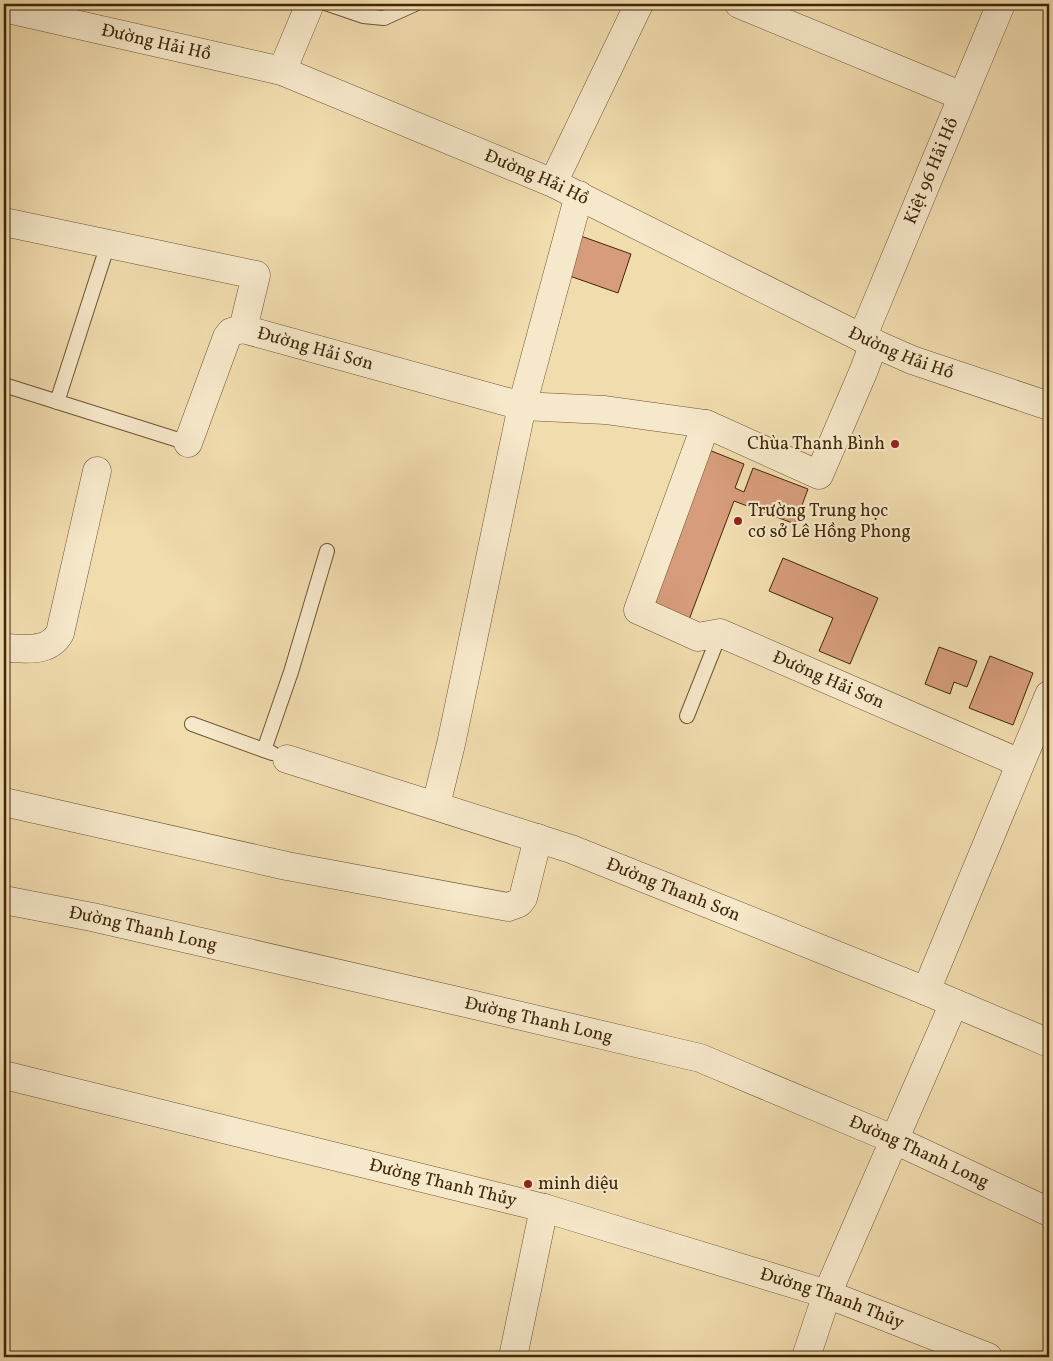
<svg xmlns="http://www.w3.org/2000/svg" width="1053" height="1361" font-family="Vollkorn,serif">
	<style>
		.building { fill: #d79c7b; stroke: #3f2708 }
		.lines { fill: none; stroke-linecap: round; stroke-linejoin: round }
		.service-casing { stroke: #6c5432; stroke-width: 16 }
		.minor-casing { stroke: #6c5432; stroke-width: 29 }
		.service { stroke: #f6e8ca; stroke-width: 14 }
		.minor { stroke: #f6e8ca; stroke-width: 28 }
		.poi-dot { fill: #8f2418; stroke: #f6e8ca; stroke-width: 2 }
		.labels { text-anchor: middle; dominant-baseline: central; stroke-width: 4.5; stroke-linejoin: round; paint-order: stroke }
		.street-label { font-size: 18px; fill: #3f2708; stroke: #f6e8ca }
		.poi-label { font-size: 18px; fill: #3f2708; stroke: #f6e8ca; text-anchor: start }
	</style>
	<rect width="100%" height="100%" fill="#f1dcae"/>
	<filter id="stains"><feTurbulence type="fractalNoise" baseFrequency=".004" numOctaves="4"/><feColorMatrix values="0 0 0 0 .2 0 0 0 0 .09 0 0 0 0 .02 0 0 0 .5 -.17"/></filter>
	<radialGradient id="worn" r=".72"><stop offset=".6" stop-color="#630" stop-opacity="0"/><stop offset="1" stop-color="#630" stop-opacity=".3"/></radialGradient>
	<g class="building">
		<path d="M 578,235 L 631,254 L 618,293 L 564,274 Z"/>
		<path d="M 704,448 L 744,464 L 735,488 L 744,492 L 753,468 L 808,489 L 795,524 L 734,501 L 687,625 L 643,608 Z"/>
		<path d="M 783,558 L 878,598 L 850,664 L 819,651 L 833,618 L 769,591 Z"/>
		<path d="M 939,647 L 977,661 L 967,687 L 954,682 L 950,694 L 925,684 Z"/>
		<path d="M 990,656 L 1033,673 L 1013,725 L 969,708 Z"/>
	</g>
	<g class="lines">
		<defs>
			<g id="service">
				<path d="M 328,4 L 363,16 L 384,18 L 415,4"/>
				<path d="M 4,385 L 188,443"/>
				<path d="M 57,402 L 108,244"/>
				<path d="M 687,716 L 720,633"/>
				<path d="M 192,724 L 272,753"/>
				<path d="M 264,750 L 291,672 L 327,551"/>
			</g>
			<g id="minor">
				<path d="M 739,4 L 962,96"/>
				<path id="s1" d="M 4,8 L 282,71 L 553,183 L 862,338 L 912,360 L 1049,406"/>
				<path d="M 282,71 L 310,4"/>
				<path d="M 553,183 L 639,4"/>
				<path id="s2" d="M 4,222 L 256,275 L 243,329 L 522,406 L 605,410 L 706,424 L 638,610 L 698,637 L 720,633 L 1020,763"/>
				<path id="s3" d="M 862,338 L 1001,4"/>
				<path d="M 706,424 L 819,475 L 864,370 L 874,343"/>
				<path d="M 188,443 L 227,337 L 231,332 L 243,329"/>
				<path d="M 4,648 C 24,648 48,654 60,633 L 97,471"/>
				<path id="s4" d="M 287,759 L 571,849 L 926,991 L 1049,1043"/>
				<path d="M 4,802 L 287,866 L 508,907 L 519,903 L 523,898 L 538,838"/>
				<path d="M 436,805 L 451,744 L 522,406 L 579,195"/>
				<path id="s5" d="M 4,900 L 92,917 L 453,1000 L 700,1058 L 895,1140 L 1049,1212"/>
				<path d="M 926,991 L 1049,695"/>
				<path id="s6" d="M 4,1075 L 544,1208 L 827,1294 L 988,1357"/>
				<path d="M 513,1357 L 544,1208"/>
				<path d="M 806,1357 L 827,1294 L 954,1003"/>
			</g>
		</defs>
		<use href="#service" class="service-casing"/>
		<use href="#minor" class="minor-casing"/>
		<use href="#service" class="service"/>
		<use href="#minor" class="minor"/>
	</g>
	<g class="poi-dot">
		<circle cx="895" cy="444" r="5"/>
		<circle cx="738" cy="521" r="5"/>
		<circle cx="528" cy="1184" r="5"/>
	</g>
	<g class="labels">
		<g class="street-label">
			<text stroke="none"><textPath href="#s1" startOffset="156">Đường Hải Hồ</textPath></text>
			<text stroke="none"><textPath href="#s3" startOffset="181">Kiệt 96 Hải Hồ</textPath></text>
			<text stroke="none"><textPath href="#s1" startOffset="561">Đường Hải Hồ</textPath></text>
			<text stroke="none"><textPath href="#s2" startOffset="388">Đường Hải Sơn</textPath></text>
			<text stroke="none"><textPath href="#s1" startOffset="966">Đường Hải Hồ</textPath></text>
			<text stroke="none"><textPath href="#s2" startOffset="1192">Đường Hải Sơn</textPath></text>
			<text stroke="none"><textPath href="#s4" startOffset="408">Đường Thanh Sơn</textPath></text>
			<text stroke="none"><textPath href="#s5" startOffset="142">Đường Thanh Long</textPath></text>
			<text stroke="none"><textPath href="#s5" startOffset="548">Đường Thanh Long</textPath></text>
			<text stroke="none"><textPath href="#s5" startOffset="952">Đường Thanh Long</textPath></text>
			<text stroke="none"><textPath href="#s6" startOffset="452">Đường Thanh Thủy</textPath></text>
			<text stroke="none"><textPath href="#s6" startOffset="858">Đường Thanh Thủy</textPath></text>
		</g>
		<g class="poi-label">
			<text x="885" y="444" text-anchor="end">Chùa Thanh Bình</text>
			<text x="748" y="511">Trường Trung học<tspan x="748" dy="21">cơ sở Lê Hồng Phong</tspan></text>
			<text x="538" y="1184">minh diệu</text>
		</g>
	</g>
	<rect width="1053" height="1361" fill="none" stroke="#f1dcae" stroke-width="20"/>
	<rect x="5" y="5" width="1043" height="1351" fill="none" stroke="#3f2708" stroke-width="2.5"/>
	<rect x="10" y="10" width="1033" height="1341" fill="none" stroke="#3f2708"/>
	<rect width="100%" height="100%" filter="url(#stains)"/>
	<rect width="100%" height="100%" fill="url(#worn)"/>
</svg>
